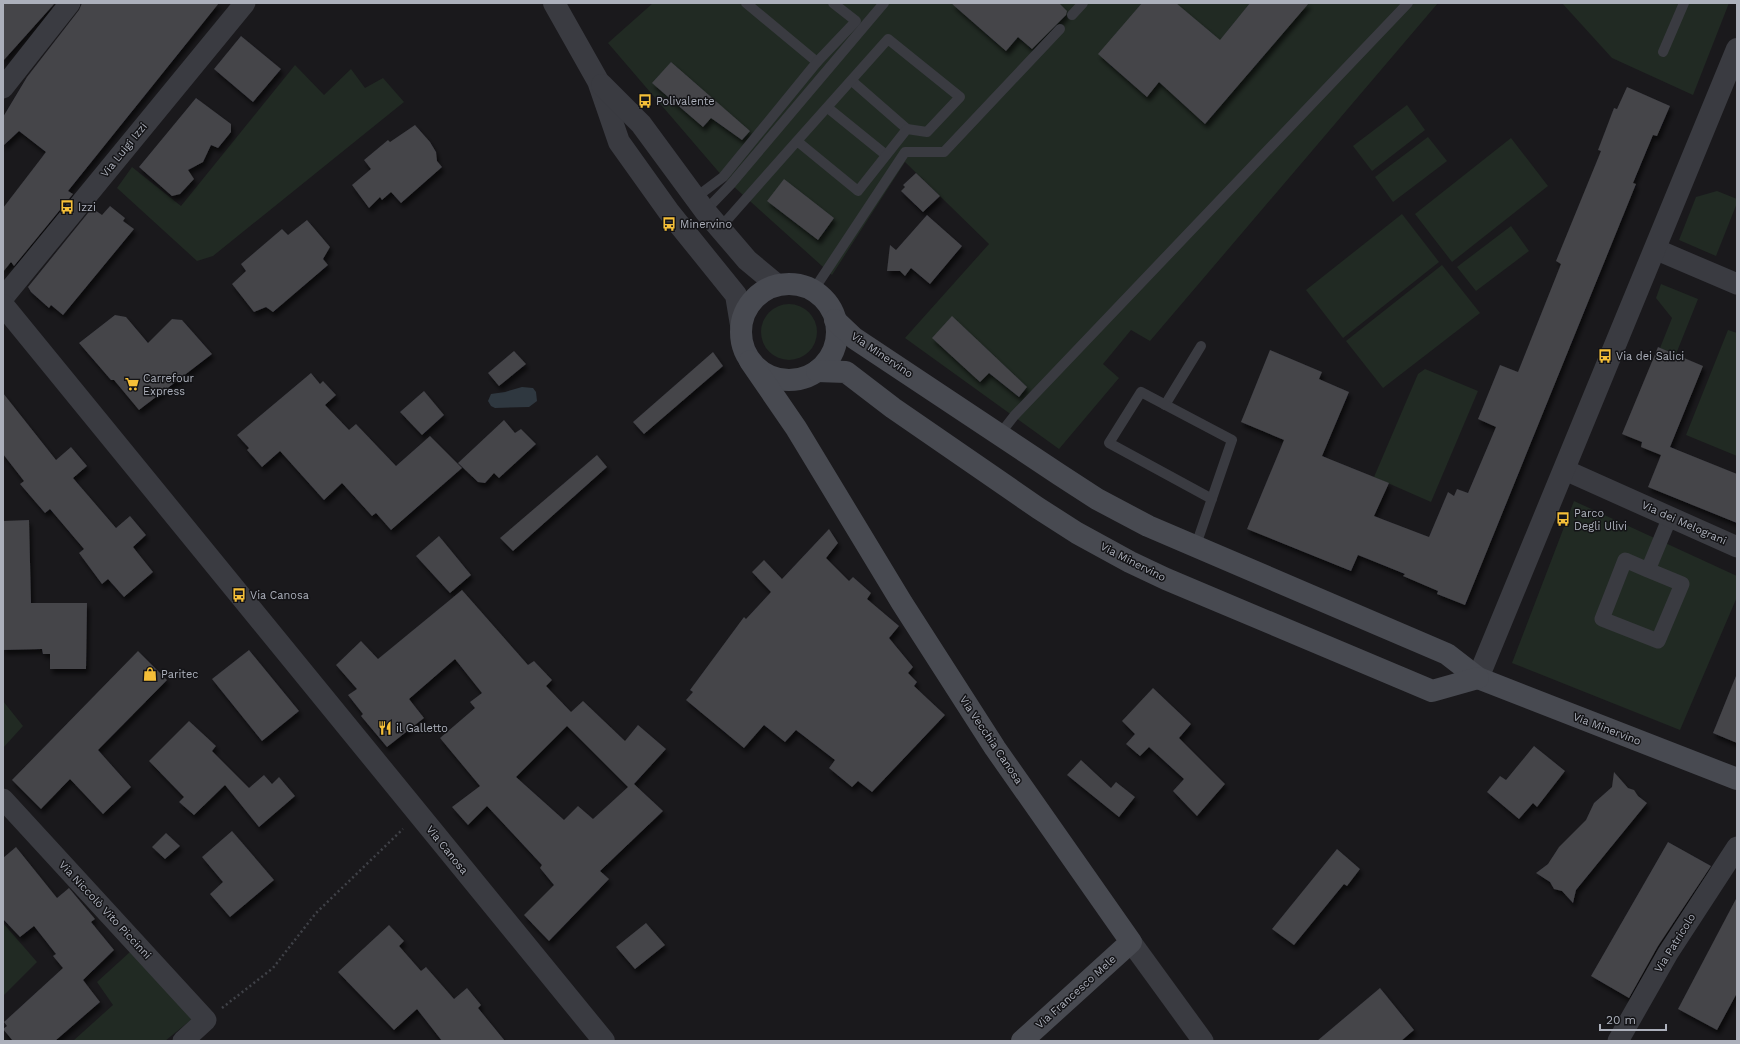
<svg xmlns="http://www.w3.org/2000/svg" width="1740" height="1044" font-family="'Work Sans',sans-serif">
	<style>
		.green { fill: #212a23 }
		.water { fill: #2f3840 }
		.building { fill: #444449; fill-rule: evenodd; filter: url(#shadow) }
		.lines { fill: none; stroke-linecap: round; stroke-linejoin: round }
		.path { stroke: #404248; stroke-width: 2.5; stroke-dasharray: 2 3; stroke-linecap: butt }
		.service { stroke: #3a3b41; stroke-width: 10 }
		.pedestrian { stroke: #3a3b41; stroke-width: 15 }
		.minor { stroke: #3a3b41; stroke-width: 21 }
		.tertiary { stroke: #3a3b41; stroke-width: 22 }
		.secondary { stroke: #484a51; stroke-width: 22 }
		.labels { text-anchor: middle; dominant-baseline: central; stroke-width: 3; stroke-linejoin: round; paint-order: stroke }
		.poi-label { font-size: 11px; fill: #acb0bb; stroke: #141417; text-anchor: start }
		.street-label { font-size: 11px; fill: #acb0bb; stroke: #141417 }
	</style>
	<defs>
		<filter id="shadow"><feDropShadow dx="2.5" dy="4.5" stdDeviation="2" flood-color="#0009"/></filter>
	</defs>
	<rect width="100%" height="100%" fill="#1a191c"/>
	<g class="green">
		<path d="M 653,3 L 1438,3 L 1150,341 L 1131,330 L 1103,364 L 1119,378 L 1059,449 L 905,338 L 989,244 L 905,162 L 832,275 L 723,177 L 608,43 Z"/>
		<path d="M 1562,3 L 1729,3 L 1693,95 L 1612,58 Z"/>
		<path d="M 295,65 L 324,95 L 351,69 L 365,88 L 383,78 L 404,102 L 213,256 L 197,261 L 117,188 L 132,167 L 181,206 Z"/>
		<path d="M 1407,105 L 1425,130 L 1372,171 L 1353,146 Z"/>
		<path d="M 1428,137 L 1447,161 L 1393,202 L 1375,177 Z"/>
		<path d="M 1511,138 L 1548,186 L 1452,262 L 1415,214 Z"/>
		<path d="M 1717,191 L 1737,199 L 1737,203 L 1716,256 L 1679,240 L 1696,197 Z"/>
		<path d="M 1402,214 L 1439,262 L 1343,338 L 1306,290 Z"/>
		<path d="M 1511,226 L 1529,251 L 1476,291 L 1457,267 Z"/>
		<path d="M 1442,265 L 1480,313 L 1383,388 L 1346,341 Z"/>
		<path d="M 1661,284 L 1698,299 L 1676,354 L 1660,348 L 1672,318 L 1656,298 Z"/>
		<circle cx="789" cy="332" r="28"/>
		<path d="M 1728,330 L 1737,333 L 1737,456 L 1686,435 Z"/>
		<path d="M 1425,369 L 1478,391 L 1431,502 L 1374,477 L 1418,374 Z"/>
		<path d="M 1574,501 L 1737,576 L 1737,597 L 1680,730 L 1512,663 Z"/>
		<path d="M 3,701 L 23,726 L 3,748 Z"/>
		<path d="M 3,923 L 37,962 L 3,996 Z"/>
		<path d="M 130,952 L 192,1019 L 165,1041 L 73,1041 L 113,1005 L 97,982 Z"/>
	</g>
	<path class="water" d="M 522,387 L 533,388 L 536,392 L 537,401 L 529,407 L 495,408 L 491,406 L 488,401 L 491,394 L 505,392 Z"/>
	<g class="building">
		<path d="M 3,3 L 55,3 L 3,61 Z"/>
		<path d="M 82,3 L 219,3 L 68,191 L 73,194 L 14,266 L 11,262 L 3,272 L 3,208 L 46,152 L 19,131 L 3,146 L 3,117 L 27,77 L 79,10 Z"/>
		<path d="M 951,3 L 1059,3 L 1067,11 L 1066,15 L 1032,49 L 1018,37 L 1006,51 Z"/>
		<path d="M 1142,3 L 1176,3 L 1220,40 L 1250,3 L 1309,3 L 1205,124 L 1159,82 L 1147,97 L 1098,54 Z"/>
		<path d="M 241,36 L 281,69 L 253,102 L 214,69 Z"/>
		<path d="M 671,62 L 750,131 L 742,140 L 711,118 L 703,127 L 652,83 Z"/>
		<path d="M 1627,87 L 1670,106 L 1657,136 L 1653,135 L 1633,183 L 1636,184 L 1465,605 L 1437,594 L 1438,591 L 1403,576 L 1405,574 L 1358,555 L 1351,571 L 1247,529 L 1284,440 L 1241,422 L 1270,350 L 1322,372 L 1319,379 L 1349,392 L 1322,456 L 1389,483 L 1374,516 L 1429,537 L 1448,492 L 1454,496 L 1457,489 L 1468,493 L 1496,427 L 1478,419 L 1500,365 L 1518,372 L 1561,264 L 1556,261 L 1601,151 L 1598,150 L 1614,108 L 1617,109 Z"/>
		<path d="M 196,98 L 231,124 L 231,132 L 218,148 L 211,145 L 203,162 L 188,170 L 194,179 L 180,194 L 172,196 L 139,167 Z"/>
		<path d="M 415,125 L 430,142 L 436,152 L 437,161 L 442,167 L 401,203 L 391,192 L 382,200 L 380,197 L 369,208 L 352,185 L 371,169 L 364,160 L 388,140 L 390,142 Z"/>
		<path d="M 916,173 L 940,196 L 923,212 L 901,191 L 905,187 L 903,185 Z"/>
		<path d="M 784,179 L 834,218 L 818,240 L 767,201 Z"/>
		<path d="M 110,206 L 125,218 L 123,221 L 134,229 L 63,315 L 51,305 L 49,308 L 31,292 L 28,287 L 92,208 L 102,215 Z"/>
		<path d="M 927,215 L 962,246 L 930,284 L 911,268 L 905,276 L 900,271 L 887,271 L 890,245 L 896,250 Z"/>
		<path d="M 307,220 L 330,247 L 323,259 L 328,265 L 273,312 L 266,307 L 254,312 L 232,284 L 246,271 L 241,264 L 282,229 L 288,235 Z"/>
		<path d="M 115,315 L 126,317 L 148,343 L 172,319 L 182,320 L 212,354 L 139,410 L 114,380 L 111,380 L 79,343 Z"/>
		<path d="M 952,316 L 1027,387 L 1019,397 L 989,373 L 980,382 L 932,338 Z"/>
		<path d="M 1658,347 L 1703,366 L 1670,447 L 1737,474 L 1737,523 L 1648,487 L 1661,455 L 1641,447 L 1642,442 L 1622,434 Z"/>
		<path d="M 514,351 L 526,364 L 499,386 L 488,373 Z"/>
		<path d="M 713,352 L 723,366 L 644,434 L 633,422 Z"/>
		<path d="M 311,373 L 320,384 L 323,381 L 336,395 L 325,405 L 349,430 L 356,424 L 396,466 L 430,436 L 462,468 L 391,530 L 376,513 L 372,516 L 342,483 L 324,500 L 280,451 L 262,467 L 247,450 L 249,448 L 237,435 Z"/>
		<path d="M 424,391 L 444,415 L 422,435 L 400,412 Z"/>
		<path d="M 3,393 L 56,460 L 71,447 L 87,466 L 73,478 L 116,528 L 130,516 L 146,535 L 133,547 L 153,572 L 124,597 L 108,579 L 102,584 L 79,553 L 84,549 L 50,509 L 45,513 L 20,484 L 24,481 L 3,454 Z"/>
		<path d="M 504,420 L 515,433 L 521,429 L 536,444 L 499,478 L 494,473 L 485,483 L 478,482 L 458,463 Z"/>
		<path d="M 597,455 L 607,467 L 513,551 L 500,538 Z"/>
		<path d="M 29,520 L 31,603 L 87,603 L 86,669 L 50,669 L 50,654 L 43,654 L 42,649 L 3,650 L 3,521 Z"/>
		<path d="M 829,529 L 838,543 L 826,558 L 849,581 L 853,577 L 871,593 L 867,599 L 899,626 L 889,638 L 913,667 L 908,673 L 917,682 L 914,686 L 945,715 L 872,792 L 858,781 L 852,787 L 829,768 L 835,760 L 796,730 L 785,742 L 764,725 L 744,748 L 686,700 L 693,692 L 690,690 L 744,617 L 746,619 L 771,592 L 752,572 L 764,560 L 782,579 Z"/>
		<path d="M 439,536 L 471,575 L 450,593 L 416,556 Z"/>
		<path d="M 462,590 L 528,665 L 534,661 L 552,680 L 546,686 L 571,712 L 583,701 L 625,741 L 638,725 L 666,749 L 634,784 L 663,811 L 600,871 L 609,879 L 549,941 L 524,915 L 554,885 L 540,868 L 542,865 L 487,806 L 468,825 L 452,807 L 480,786 L 440,738 L 475,708 L 470,702 L 482,693 L 455,659 L 409,699 L 424,718 L 387,747 L 361,716 L 363,714 L 348,695 L 357,689 L 336,665 L 361,641 L 378,659 ZM 567,726 L 628,787 L 593,819 L 578,806 L 564,820 L 516,777 Z"/>
		<path d="M 249,650 L 299,711 L 262,741 L 212,679 Z"/>
		<path d="M 138,651 L 167,680 L 98,750 L 131,787 L 103,814 L 70,779 L 41,809 L 12,780 Z"/>
		<path d="M 1736,676 L 1737,676 L 1737,743 L 1713,733 Z"/>
		<path d="M 1153,688 L 1191,724 L 1179,738 L 1225,784 L 1197,816 L 1173,791 L 1184,779 L 1149,747 L 1140,756 L 1126,744 L 1135,734 L 1122,721 Z"/>
		<path d="M 189,721 L 216,746 L 212,751 L 249,788 L 264,775 L 272,784 L 279,777 L 295,796 L 259,827 L 225,785 L 194,815 L 179,802 L 184,797 L 149,761 Z"/>
		<path d="M 1534,746 L 1565,771 L 1537,807 L 1533,803 L 1519,819 L 1487,792 L 1500,776 L 1506,780 Z"/>
		<path d="M 1081,760 L 1111,788 L 1116,782 L 1135,797 L 1119,817 L 1067,775 Z"/>
		<path d="M 1614,772 L 1628,788 L 1634,790 L 1638,796 L 1647,803 L 1576,890 L 1573,903 L 1562,891 L 1554,889 L 1550,882 L 1536,873 L 1548,864 L 1559,847 L 1586,820 L 1594,803 L 1612,787 Z"/>
		<path d="M 232,831 L 274,880 L 230,917 L 210,894 L 223,882 L 202,857 Z"/>
		<path d="M 166,833 L 180,846 L 165,859 L 152,847 Z"/>
		<path d="M 1668,842 L 1711,866 L 1658,946 L 1629,998 L 1591,976 Z"/>
		<path d="M 16,847 L 57,898 L 69,888 L 95,919 L 91,922 L 114,950 L 83,980 L 100,1002 L 55,1041 L 13,1041 L 3,1029 L 7,1026 L 4,1022 L 63,968 L 53,956 L 56,954 L 34,926 L 20,937 L 3,919 L 3,858 Z"/>
		<path d="M 1337,849 L 1360,869 L 1347,886 L 1344,884 L 1294,945 L 1272,929 Z"/>
		<path d="M 1737,897 L 1737,993 L 1717,1030 L 1678,1009 Z"/>
		<path d="M 646,923 L 665,945 L 635,969 L 616,947 Z"/>
		<path d="M 389,925 L 404,941 L 399,946 L 421,971 L 426,967 L 454,999 L 467,988 L 481,1005 L 478,1008 L 505,1041 L 442,1041 L 417,1009 L 394,1030 L 338,972 Z"/>
		<path d="M 1380,988 L 1414,1030 L 1401,1041 L 1317,1041 Z"/>
	</g>
	<g class="lines">
		<path class="path" d="M 222,1008 L 273,968 L 316,913 L 403,829"/>
		<g class="service">
			<path d="M 746,3 L 817,62"/>
			<path d="M 1072,15 L 1083,3"/>
			<path d="M 1663,52 L 1684,3"/>
			<path d="M 852,81 L 907,129"/>
			<path d="M 828,108 L 886,155"/>
			<path d="M 695,198 L 723,177 L 817,62 L 856,21 L 833,3"/>
			<path d="M 705,211 L 731,184 L 884,3"/>
			<path d="M 720,228 L 797,141 L 858,191 L 907,129 L 927,132 L 960,97 L 888,39 L 797,141"/>
			<path d="M 813,291 L 905,152 L 944,152 L 1060,29"/>
			<path d="M 1165,405 L 1201,346"/>
			<path d="M 1000,434 L 1014,416 L 1408,3"/>
			<path d="M 1196,545 L 1232,440 L 1141,392 L 1109,443 L 1212,499"/>
		</g>
		<path class="pedestrian" d="M 1648,570 L 1682,584 L 1658,641 L 1602,619 L 1625,560 L 1648,570 L 1670,517"/>
		<g class="minor">
			<path d="M 3,88 L 70,3"/>
			<path d="M 1655,249 L 1737,284"/>
			<path d="M 3,298 L 245,3"/>
			<path d="M 1565,470 L 1737,547"/>
			<path d="M 3,799 L 206,1020 L 183,1041"/>
			<path d="M 1131,942 L 1203,1041"/>
			<path d="M 1618,1041 L 1668,953 L 1737,847"/>
		</g>
		<g class="tertiary">
			<path d="M 554,3 L 598,81 L 619,142 L 669,212 L 736,295 L 741,325"/>
			<path d="M 602,85 L 641,124 L 705,211 L 747,260 L 777,285"/>
			<path d="M 3,305 L 604,1041"/>
			<path d="M 1478,678 L 1737,49"/>
		</g>
		<g class="secondary">
			<circle cx="789" cy="332" r="48"/>
			<path d="M 835,320 L 854,338 L 1060,475 L 1097,499 L 1148,526 L 1447,654 L 1478,678 L 1737,779"/>
			<path d="M 750,361 L 796,428 L 902,603 L 995,748 L 1131,942 L 1022,1041"/>
			<path d="M 817,371 L 846,372 L 893,408 L 1038,508 L 1077,533 L 1130,562 L 1166,579 L 1432,691 L 1478,678"/>
		</g>
	</g>
	<defs>
		<symbol id="bus-bare" viewBox="-9 -9 18 18"><path d="M-5-6H5V4H4V6H2V4H-2V6H-4V4H-5ZM-3.5-4V0h7V-4ZM-3.5 1.2v1.5H-2V1.2ZM2 1.2v1.5H3.5V1.2Z" fill="#f5bf38" stroke="#141417" stroke-width="2.5" paint-order="stroke"/></symbol>
		<symbol id="supermarket-bare" viewBox="-9 -9 18 18"><path d="M-6-5.5h2.5l.6 2H6L4.5 2H-2.5L-4.4-4H-6ZM-1.5 3.2a1.3 1.3 0 1 0 .1 0ZM3 3.2a1.3 1.3 0 1 0 .1 0Z" fill="#f5bf38" stroke="#141417" stroke-width="2.5" paint-order="stroke"/></symbol>
		<symbol id="shop-bare" viewBox="-9 -9 18 18"><path d="M-5-2.5h2.3a2.7 3.5 0 0 1 5.4 0H5L5.5 6h-11ZM-1.5-2.5h3a1.5 2.3 0 0 0-3 0Z" fill="#f5bf38" stroke="#141417" stroke-width="2.5" paint-order="stroke"/></symbol>
		<symbol id="restaurant-bare" viewBox="-9 -9 18 18"><path d="M-5-6h1v4h1v-4h1v4h1v-4h1v5L-1.5 .5V6h-2V.5L-5-1ZM5-6V6H3V1.5H1.5Q1.5-4 5-6Z" fill="#f5bf38" stroke="#141417" stroke-width="2.5" paint-order="stroke"/></symbol>
	</defs>
	<g fill-rule="evenodd">
		<use href="#bus-bare" x="635" y="91" width="20" height="20"/>
		<use href="#bus-bare" x="57" y="197" width="20" height="20"/>
		<use href="#bus-bare" x="659" y="214" width="20" height="20"/>
		<use href="#bus-bare" x="1595" y="346" width="20" height="20"/>
		<use href="#supermarket-bare" x="122" y="374" width="20" height="20"/>
		<use href="#bus-bare" x="1553" y="509" width="20" height="20"/>
		<use href="#bus-bare" x="229" y="585" width="20" height="20"/>
		<use href="#shop-bare" x="140" y="664" width="20" height="20"/>
		<use href="#restaurant-bare" x="375" y="718" width="20" height="20"/>
	</g>
	<g class="labels">
		<g class="poi-label">
			<text x="656" y="101">Polivalente</text>
			<text x="78" y="207">Izzi</text>
			<text x="680" y="224">Minervino</text>
			<text x="1616" y="356">Via dei Salici</text>
			<text x="143" y="378">Carrefour<tspan x="143" dy="13">Express</tspan></text>
			<text x="1574" y="513">Parco<tspan x="1574" dy="13">Degli Ulivi</tspan></text>
			<text x="250" y="595">Via Canosa</text>
			<text x="161" y="674">Paritec</text>
			<text x="396" y="728">il Galletto</text>
		</g>
		<g class="street-label">
			<text transform="translate(124 150) rotate(-51)">Via Luigi Izzi</text>
			<text transform="translate(882 355) rotate(34)">Via Minervino</text>
			<text transform="translate(1684 523) rotate(24)">Via dei Melograni</text>
			<text transform="translate(1133 562) rotate(27)">Via Minervino</text>
			<text transform="translate(1607 729) rotate(21)">Via Minervino</text>
			<text transform="translate(991 740) rotate(56)">Via Vecchia Canosa</text>
			<text transform="translate(447 850) rotate(51)">Via Canosa</text>
			<text transform="translate(105 910) rotate(47)">Via Niccolò Vito Piccinni</text>
			<text transform="translate(1675 943) rotate(-58)">Via Patricolo</text>
			<text transform="translate(1076 992) rotate(-42)">Via Francesco Mele</text>
		</g>
	</g>
	<rect width="1740" height="1044" fill="none" stroke="#acb0bb" stroke-width="8"/>
	<path d="M1600 1024v6h66v-6" fill="none" stroke="#acb0bb" stroke-width="2"/>
	<text x="1606" y="1024" font-size="12" fill="#acb0bb" stroke="#141417" stroke-width="3" paint-order="stroke">20 m</text>
</svg>
